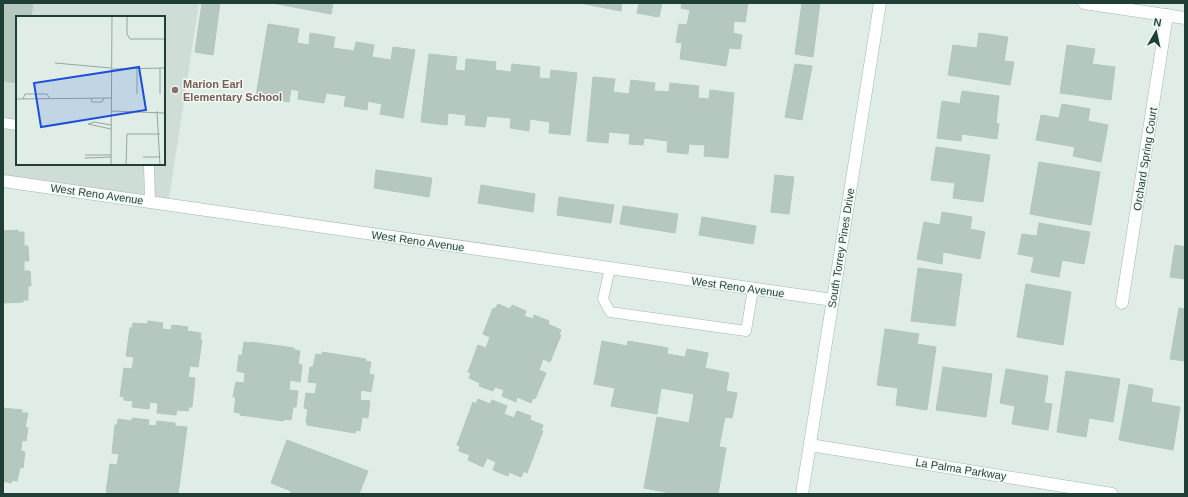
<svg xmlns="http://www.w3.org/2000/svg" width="1188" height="497" font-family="Arial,sans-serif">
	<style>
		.built { fill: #ceddd6; fill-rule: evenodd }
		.building { fill: #b5c8c0; stroke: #b2c7be }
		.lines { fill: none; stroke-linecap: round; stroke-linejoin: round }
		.service-casing { stroke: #a2b5ae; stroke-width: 11 }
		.minor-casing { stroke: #a2b5ae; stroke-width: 13 }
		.secondary-casing { stroke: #9dbaaf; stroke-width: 13 }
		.service { stroke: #fff; stroke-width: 10 }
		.minor { stroke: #fff; stroke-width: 12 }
		.secondary { stroke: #fff; stroke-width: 12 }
		.education-dot { fill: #8d6e63; stroke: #f1f9f5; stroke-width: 1.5 }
		.labels { text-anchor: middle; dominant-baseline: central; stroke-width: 3; stroke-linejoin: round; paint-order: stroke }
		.education-label { font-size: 11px; font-weight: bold; fill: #785e54; stroke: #f1f9f5; text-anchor: start }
		.street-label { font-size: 11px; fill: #1f3f36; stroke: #f1f9f5 }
		.inset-road { fill: none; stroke: #93a7a0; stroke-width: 1 }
		.view { fill: #1d4ed8; fill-opacity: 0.15; stroke: #1d4ed8; stroke-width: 2 }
		.inset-edge { fill: none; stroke: #1f3f36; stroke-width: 2 }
	</style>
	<rect width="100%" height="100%" fill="#e0ede7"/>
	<path class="built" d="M 3,3 L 199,3 L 168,205 L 3,181 ZM 17,17 L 164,17 L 164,164 L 17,164 Z"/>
	<g class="building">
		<path d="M 3,3 L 33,3 L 31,17 L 17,17 L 17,83 L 3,81 Z"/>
		<path d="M 202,3 L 220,3 L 213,55 L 195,52 Z"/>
		<path d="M 272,3 L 333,3 L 331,14 Z"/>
		<path d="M 580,3 L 622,3 L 621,11 Z"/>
		<path d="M 639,3 L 662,3 L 659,17 L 637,13 Z"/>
		<path d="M 682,3 L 748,3 L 745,22 L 734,21 L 733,33 L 742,35 L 740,49 L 729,48 L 726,66 L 680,59 L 682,43 L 676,42 L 679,24 L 687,25 L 690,10 L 681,8 Z"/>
		<path d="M 802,3 L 820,3 L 813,57 L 795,54 Z"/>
		<path d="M 268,24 L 299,29 L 297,43 L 309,45 L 310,33 L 335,37 L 333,48 L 354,51 L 356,42 L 374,45 L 372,57 L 391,60 L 393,47 L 415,50 L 403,118 L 380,114 L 382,104 L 368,101 L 367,110 L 344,106 L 346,96 L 326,93 L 324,103 L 298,99 L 299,91 L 291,89 L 289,102 L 256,96 Z"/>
		<path d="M 979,33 L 1008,37 L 1004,61 L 1014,62 L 1010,85 L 948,75 L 953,45 L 977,48 Z"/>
		<path d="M 1067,45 L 1095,49 L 1092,64 L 1115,67 L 1111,100 L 1060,93 Z"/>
		<path d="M 429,54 L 457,57 L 455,70 L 465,71 L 466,59 L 496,62 L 495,70 L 511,72 L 512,64 L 540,67 L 539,78 L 550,79 L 551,70 L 577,73 L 570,135 L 549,133 L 550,122 L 530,119 L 529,131 L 510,128 L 511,118 L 487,116 L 485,127 L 465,125 L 466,115 L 448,113 L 447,125 L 421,122 Z"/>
		<path d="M 795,64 L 812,66 L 802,120 L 785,117 Z"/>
		<path d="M 593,77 L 615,79 L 613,92 L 629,94 L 631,80 L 655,83 L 654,91 L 669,92 L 670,83 L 699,86 L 698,98 L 709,99 L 710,90 L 734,93 L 728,158 L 704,156 L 705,145 L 689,144 L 688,154 L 667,152 L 668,141 L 644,138 L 643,145 L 629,144 L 630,134 L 609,132 L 608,143 L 587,141 Z"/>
		<path d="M 962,91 L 999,96 L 996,123 L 999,124 L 997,139 L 962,134 L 961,141 L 937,138 L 942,101 L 960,104 Z"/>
		<path d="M 1062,104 L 1090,109 L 1088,121 L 1108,125 L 1101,162 L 1073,156 L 1075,147 L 1036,140 L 1041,115 L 1059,118 Z"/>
		<path d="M 936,147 L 990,155 L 983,202 L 953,198 L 955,183 L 931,180 Z"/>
		<path d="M 1039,162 L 1100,172 L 1091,225 L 1030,214 Z"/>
		<path d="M 376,170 L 432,178 L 429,197 L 374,188 Z"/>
		<path d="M 775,175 L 794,177 L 789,214 L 771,212 Z"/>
		<path d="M 481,185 L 535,194 L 533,212 L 478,203 Z"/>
		<path d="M 559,197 L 614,205 L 611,223 L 557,215 Z"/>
		<path d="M 623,206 L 678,214 L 675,233 L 620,224 Z"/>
		<path d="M 942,212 L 972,217 L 970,229 L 985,232 L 980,259 L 943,252 L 942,264 L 917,259 L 924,222 L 940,225 Z"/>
		<path d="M 702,217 L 756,226 L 753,244 L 699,235 Z"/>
		<path d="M 1039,223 L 1090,232 L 1084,264 L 1062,260 L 1059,277 L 1031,272 L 1034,257 L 1018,254 L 1022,234 L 1037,236 Z"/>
		<path d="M 18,230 L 18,232 L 24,232 L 24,246 L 28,246 L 29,261 L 24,261 L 24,271 L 30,271 L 31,286 L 28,286 L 28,300 L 23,300 L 23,302 L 3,303 L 3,231 Z"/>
		<path d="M 1175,245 L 1185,247 L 1185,279 L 1170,277 Z"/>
		<path d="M 918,268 L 962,274 L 955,326 L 911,321 Z"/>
		<path d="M 1026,284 L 1071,292 L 1063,345 L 1017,337 Z"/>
		<path d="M 498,304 L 510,309 L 512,305 L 526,311 L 524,316 L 533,319 L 534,315 L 549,321 L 548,324 L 561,330 L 559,335 L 561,335 L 550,362 L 543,359 L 539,370 L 546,373 L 535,399 L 533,398 L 531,403 L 517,397 L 516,402 L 502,396 L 504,390 L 495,387 L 493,391 L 479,386 L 480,383 L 469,378 L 471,373 L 468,372 L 478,345 L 486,348 L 490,337 L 483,334 L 493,308 L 495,309 Z"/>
		<path d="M 1179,308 L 1185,309 L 1185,361 L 1170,359 Z"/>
		<path d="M 148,321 L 163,323 L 162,329 L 171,330 L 172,325 L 188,327 L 187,331 L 201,333 L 200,340 L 202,340 L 198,367 L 190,366 L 188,377 L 195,378 L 192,407 L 189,407 L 188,411 L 177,410 L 176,415 L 157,413 L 158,403 L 150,402 L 149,409 L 132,407 L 133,401 L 124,400 L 124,397 L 120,396 L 124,368 L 132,369 L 134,357 L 126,356 L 130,328 L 132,328 L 133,323 L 147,324 Z"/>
		<path d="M 885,329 L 919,334 L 917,344 L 936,347 L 927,410 L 896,405 L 898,388 L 877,385 Z"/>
		<path d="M 602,341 L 627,346 L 628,341 L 668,348 L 667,354 L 685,357 L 687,349 L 708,353 L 705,368 L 729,373 L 726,391 L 737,393 L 732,418 L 725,417 L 719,447 L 726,448 L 718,494 L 675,494 L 644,488 L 657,417 L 689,423 L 694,394 L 661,388 L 657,414 L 611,406 L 615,388 L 594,384 Z"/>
		<path d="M 244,342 L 250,343 L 251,342 L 294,348 L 294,350 L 300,351 L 298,364 L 302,365 L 300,382 L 290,380 L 289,390 L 298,391 L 296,407 L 293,407 L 291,420 L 284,419 L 284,421 L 240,415 L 240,413 L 234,412 L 236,397 L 233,397 L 236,382 L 244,383 L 245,373 L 237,371 L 239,355 L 242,356 Z"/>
		<path d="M 322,352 L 366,359 L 365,361 L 371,362 L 369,374 L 374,375 L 371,392 L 361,390 L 360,400 L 370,401 L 368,418 L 362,417 L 360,431 L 356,430 L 355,433 L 307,425 L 307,423 L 306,422 L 308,409 L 304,408 L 306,393 L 315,394 L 317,383 L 308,382 L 310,367 L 313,367 L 316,354 L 322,355 Z"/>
		<path d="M 943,367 L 992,374 L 986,417 L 936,410 Z"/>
		<path d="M 1006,369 L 1048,376 L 1044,403 L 1052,404 L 1048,430 L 1012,424 L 1015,406 L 1000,403 Z"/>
		<path d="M 1066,371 L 1120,379 L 1113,422 L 1089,418 L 1086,437 L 1057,432 Z"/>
		<path d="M 1129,384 L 1153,389 L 1151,402 L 1180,407 L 1173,450 L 1119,440 Z"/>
		<path d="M 478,399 L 490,404 L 492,400 L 507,406 L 504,414 L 514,418 L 517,411 L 531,416 L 530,420 L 543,425 L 541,431 L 543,431 L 527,473 L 524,471 L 521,477 L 509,472 L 508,476 L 493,470 L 496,462 L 487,458 L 483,467 L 468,460 L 470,455 L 459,451 L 460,446 L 457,445 L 473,402 L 476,404 Z"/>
		<path d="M 3,408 L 22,410 L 22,413 L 28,413 L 25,427 L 28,428 L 26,441 L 22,440 L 21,451 L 25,452 L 23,468 L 20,467 L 17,481 L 12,480 L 11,483 L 3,481 Z"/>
		<path d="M 132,418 L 149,420 L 148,425 L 156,426 L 157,421 L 175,423 L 175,426 L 187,427 L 178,494 L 112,494 L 106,492 L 110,464 L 117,465 L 119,454 L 112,453 L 115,425 L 117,425 L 118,419 L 132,421 Z"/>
		<path d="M 287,440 L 368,471 L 359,494 L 290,494 L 291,491 L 271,483 Z"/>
	</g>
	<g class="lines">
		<defs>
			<g id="service">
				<path d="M 3,123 L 17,125"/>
				<path d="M 149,164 L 150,202"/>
				<path d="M 610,268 L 603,299 L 610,312 L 746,331 L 753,289"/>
			</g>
			<g id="minor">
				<path d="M 1084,3 L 1185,18"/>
				<path d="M 3,181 L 833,300"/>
				<path d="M 1122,303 L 1167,15"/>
				<path d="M 810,445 L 1112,494"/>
			</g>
			<path id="secondary" d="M 802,494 L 880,3"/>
		</defs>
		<use href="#service" class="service-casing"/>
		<use href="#minor" class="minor-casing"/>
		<use href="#secondary" class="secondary-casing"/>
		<use href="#service" class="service"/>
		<use href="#minor" class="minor"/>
		<use href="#secondary" class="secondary"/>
	</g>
	<circle class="education-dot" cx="175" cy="90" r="4"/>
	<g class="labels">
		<g class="education-label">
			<text x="183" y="84">Marion Earl<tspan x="183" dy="13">Elementary School</tspan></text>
		</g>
		<g class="street-label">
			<text transform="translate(1145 159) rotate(-81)">Orchard Spring Court</text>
			<text transform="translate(97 194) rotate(8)">West Reno Avenue</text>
			<text transform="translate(418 241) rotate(8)">West Reno Avenue</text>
			<text transform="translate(841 248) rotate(-81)">South Torrey Pines Drive</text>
			<text transform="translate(738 287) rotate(8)">West Reno Avenue</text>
			<text transform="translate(961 469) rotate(9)">La Palma Parkway</text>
		</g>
	</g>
	<g transform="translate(16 16)">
		<rect width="149" height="149" fill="#e0ede7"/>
		<path class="inset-road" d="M 111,0 L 111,18 L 114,23 L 149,23M 111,0 L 127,0M 39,47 L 95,52M 121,52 L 121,78M 144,52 L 144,78M 96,53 L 149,52M 75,82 L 76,86 L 86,86 L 88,82M 0,83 L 95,82M 7,83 L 9,78 L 31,78 L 34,83M 95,95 L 149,97M 141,95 L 144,149M 72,108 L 95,113M 72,108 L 78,106 L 95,109M 69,139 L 95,139M 127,141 L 144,141M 69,142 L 95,141M 95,149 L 96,0M 110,149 L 111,118 L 144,118"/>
		<path class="view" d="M 123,51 L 130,94 L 25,111 L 18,67 Z"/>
		<rect width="149" height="149" class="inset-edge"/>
	</g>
	<rect width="1188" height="497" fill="none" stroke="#1f3f36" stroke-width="8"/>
	<g transform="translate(1156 32) rotate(9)" stroke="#f1f9f5" stroke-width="3" paint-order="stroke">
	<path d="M0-3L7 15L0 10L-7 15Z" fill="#1f3f36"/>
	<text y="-6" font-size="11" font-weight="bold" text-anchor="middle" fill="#1f3f36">N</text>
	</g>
</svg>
